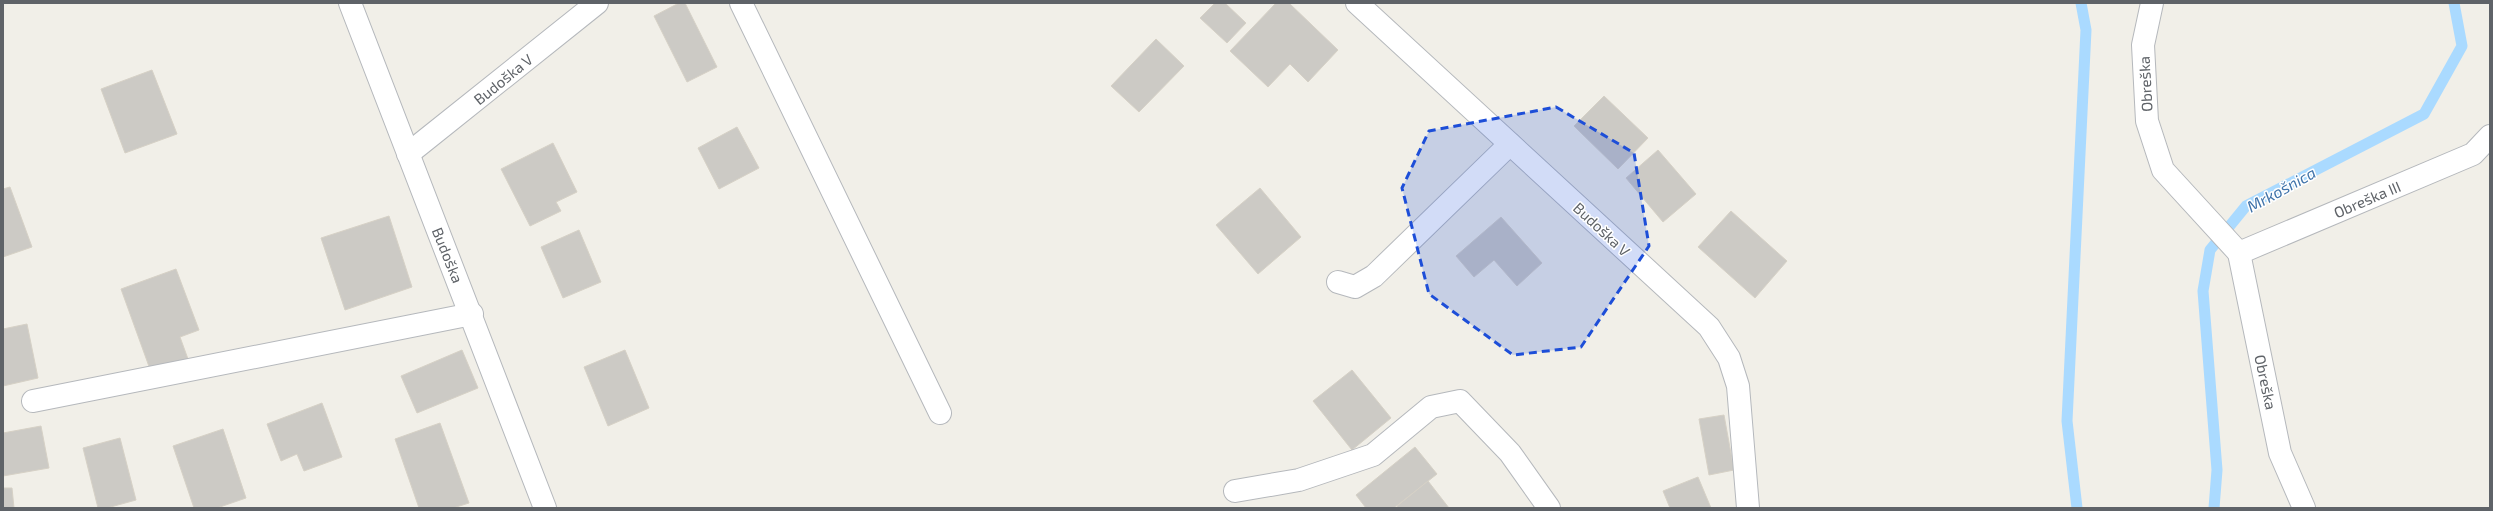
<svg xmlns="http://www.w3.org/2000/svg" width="2493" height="511" font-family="'Exo 2',sans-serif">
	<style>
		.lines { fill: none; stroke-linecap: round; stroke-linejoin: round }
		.stream { stroke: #aadaff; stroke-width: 11 }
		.building { fill: #cccac5; stroke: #d6d1c6 }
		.minor-casing { stroke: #b5b8bc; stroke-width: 24 }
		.minor { stroke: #fff; stroke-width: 22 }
		.marked { fill: #1d4ed8; fill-opacity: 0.2; stroke: #1d4ed8; stroke-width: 3; stroke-dasharray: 8 5; stroke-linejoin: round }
		.labels { text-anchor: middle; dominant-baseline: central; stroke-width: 3; stroke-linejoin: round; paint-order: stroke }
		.street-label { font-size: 15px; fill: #5f6368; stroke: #fff }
		.water-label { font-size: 16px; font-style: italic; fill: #4174aa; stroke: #fff }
	</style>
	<rect width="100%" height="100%" fill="#f1efe8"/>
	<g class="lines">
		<g class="stream">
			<path d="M 2077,508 L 2067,421 L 2086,30 L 2081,3"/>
			<path d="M 2214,508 L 2217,470 L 2203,291 L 2210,250 L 2246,206 L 2424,114 L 2462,46 L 2454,3"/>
		</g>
	</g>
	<g class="building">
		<path d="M 679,3 L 685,3 L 717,67 L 687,82 L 654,16 Z"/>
		<path d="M 1215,3 L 1225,3 L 1246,23 L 1227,43 L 1200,18 Z"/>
		<path d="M 1276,3 L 1289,3 L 1338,50 L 1308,82 L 1290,64 L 1268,87 L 1230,51 Z"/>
		<path d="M 1156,39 L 1184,66 L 1139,112 L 1111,86 Z"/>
		<path d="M 152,70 L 177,134 L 125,153 L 101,89 Z"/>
		<path d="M 1604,96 L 1648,138 L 1618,169 L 1574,126 Z"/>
		<path d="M 737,127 L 759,168 L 719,189 L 698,148 Z"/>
		<path d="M 553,143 L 577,192 L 556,202 L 561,211 L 530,226 L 501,169 Z"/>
		<path d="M 1658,150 L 1696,194 L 1663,222 L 1626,178 Z"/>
		<path d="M 10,187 L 32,247 L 3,257 L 3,189 Z"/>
		<path d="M 1260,188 L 1301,237 L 1258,274 L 1216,225 Z"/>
		<path d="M 1731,211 L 1787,261 L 1755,298 L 1698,247 Z"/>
		<path d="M 389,216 L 412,287 L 345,310 L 321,238 Z"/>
		<path d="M 1501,217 L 1542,263 L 1517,286 L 1494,260 L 1474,277 L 1456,256 Z"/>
		<path d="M 579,230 L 601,282 L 563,298 L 541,247 Z"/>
		<path d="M 176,269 L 199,330 L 180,337 L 188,359 L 151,372 L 121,289 Z"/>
		<path d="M 27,324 L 38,378 L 3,386 L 3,329 Z"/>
		<path d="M 462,350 L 478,388 L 417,413 L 401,376 Z"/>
		<path d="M 625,350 L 649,408 L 608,426 L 584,367 Z"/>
		<path d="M 1352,370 L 1391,418 L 1352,450 L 1313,401 Z"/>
		<path d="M 322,403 L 342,457 L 304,471 L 297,454 L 281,461 L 267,424 Z"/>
		<path d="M 1724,415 L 1734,470 L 1709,475 L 1699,419 Z"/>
		<path d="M 440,423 L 469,503 L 453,508 L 419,508 L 395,439 Z"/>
		<path d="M 41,426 L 49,468 L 3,476 L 3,433 Z"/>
		<path d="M 223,429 L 246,498 L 217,508 L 194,508 L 173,446 Z"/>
		<path d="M 120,438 L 136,500 L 107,508 L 98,508 L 83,448 Z"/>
		<path d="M 1415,447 L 1437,474 L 1394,508 L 1366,508 L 1356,495 Z"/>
		<path d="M 1698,477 L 1711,508 L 1670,508 L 1663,491 Z"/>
		<path d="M 1428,481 L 1449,508 L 1399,508 L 1397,506 Z"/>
		<path d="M 3,488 L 12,488 L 14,508 L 3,508 Z"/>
	</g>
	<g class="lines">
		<defs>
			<g id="minor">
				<path d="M 350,3 L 545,508"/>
				<path d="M 741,3 L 940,413"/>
				<path d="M 1357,3 L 1709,327 L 1729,358 L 1738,386 L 1748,508"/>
				<path d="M 2152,3 L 2143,45 L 2147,121 L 2163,170 L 2239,253"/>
				<path d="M 408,154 L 597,3"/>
				<path d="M 2239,253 L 2473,154 L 2490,136"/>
				<path d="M 2239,253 L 2280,453 L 2304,508"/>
				<path d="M 1338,282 L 1355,287 L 1374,276 L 1510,144"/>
				<path d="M 33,401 L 472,314"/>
				<path d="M 1235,491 L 1299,480 L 1373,455 L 1431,407 L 1460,401 L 1510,453 L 1549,508"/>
			</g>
		</defs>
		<use href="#minor" class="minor-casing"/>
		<use href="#minor" class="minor"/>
	</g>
	<path class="marked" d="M 1556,107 L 1634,153 L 1649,246 L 1581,347 L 1513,355 L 1429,294 L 1402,188 L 1429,131 Z"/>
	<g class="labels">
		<g class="street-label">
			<text transform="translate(503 79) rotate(-39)">Budoška V</text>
			<text transform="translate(2145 84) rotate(-93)">Obreška</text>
			<text transform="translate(2367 199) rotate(-23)">Obreška III</text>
			<text transform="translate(1602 229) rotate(43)">Budoška V</text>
			<text transform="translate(448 255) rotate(68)">Budoška</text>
			<text transform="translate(2266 382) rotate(78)">Obreška</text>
		</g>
		<g class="water-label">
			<text transform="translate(2281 189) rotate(-29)">Mrkošnica</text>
		</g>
	</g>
	<rect width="2493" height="511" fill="none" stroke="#5f6368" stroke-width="8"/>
</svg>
